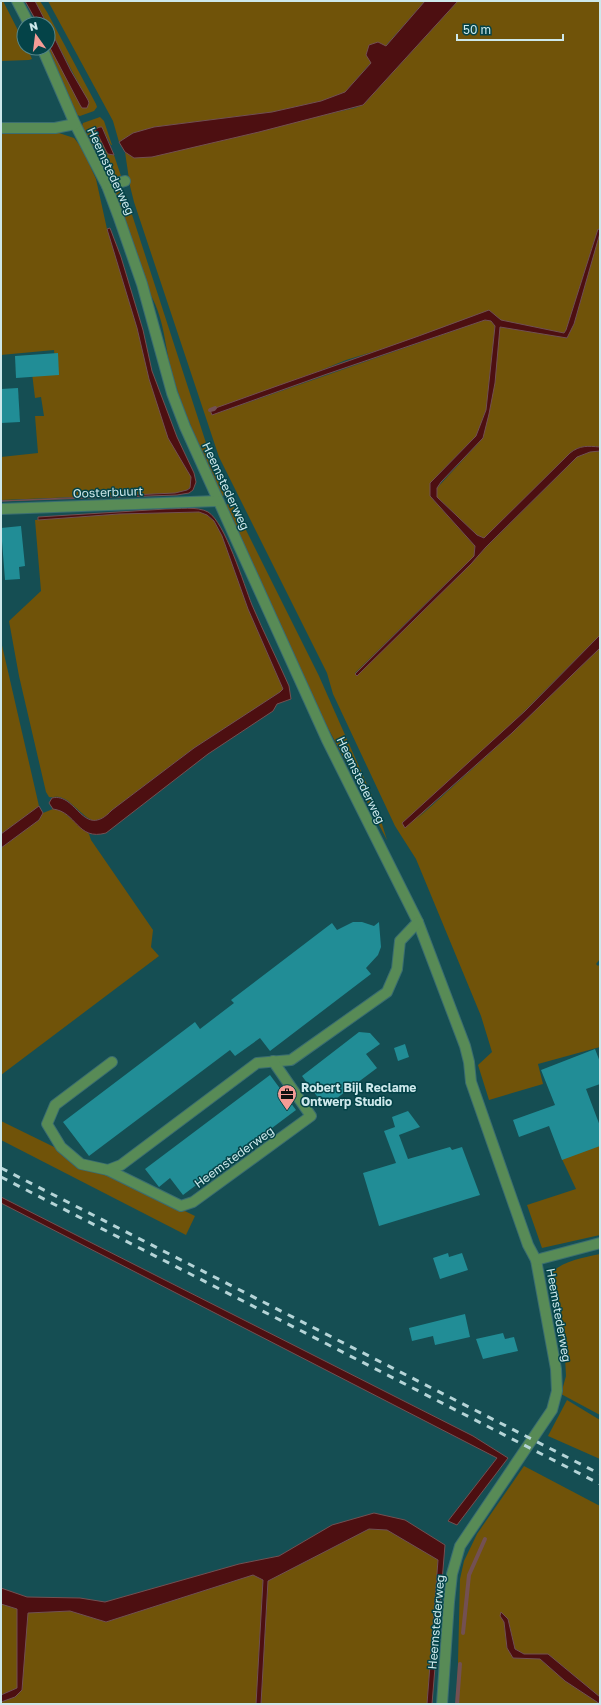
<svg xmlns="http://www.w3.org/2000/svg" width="601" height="1705" font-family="'Golos Text',sans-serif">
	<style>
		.green { fill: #705309 }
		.water { fill: #4d0f11; stroke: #735052 }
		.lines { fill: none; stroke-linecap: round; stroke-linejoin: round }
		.stream { stroke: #735052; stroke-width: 4 }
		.building { fill: #218d96 }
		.minor-casing { stroke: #3a6d71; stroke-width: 12 }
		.minor { stroke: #588b56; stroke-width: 10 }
		.rail { stroke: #b5d4d7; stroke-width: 3; stroke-dasharray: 7 7; stroke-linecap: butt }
		.labels { text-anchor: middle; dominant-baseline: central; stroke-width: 3; stroke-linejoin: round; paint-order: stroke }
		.street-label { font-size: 12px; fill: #cde8eb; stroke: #044348 }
		.poi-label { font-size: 12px; font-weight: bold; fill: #cde8eb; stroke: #044348; text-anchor: start }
	</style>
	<rect width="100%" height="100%" fill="#154e53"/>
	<g class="green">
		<path d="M 1,1 L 3,1 L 24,42 L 24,48 L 27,48 L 32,59 L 29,60 L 1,61 Z"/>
		<path d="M 35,1 L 40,1 L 47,12 L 96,104 L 97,107 L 94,111 L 80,116 L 77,115 L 46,48 L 48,48 L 48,44 L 80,105 L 85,108 L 89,103 Z"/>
		<path d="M 48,1 L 425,1 L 345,92 L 321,101 L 272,112 L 154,127 L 133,133 L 119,142 L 113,121 Z"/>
		<path d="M 458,1 L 600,1 L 600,230 L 598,229 L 566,330 L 564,333 L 501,320 L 489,310 L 402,343 L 346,360 L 212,415 L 485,320 L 491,321 L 495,326 L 486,410 L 476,436 L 430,483 L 430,496 L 475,546 L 474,556 L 355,673 L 357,675 L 577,457 L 590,452 L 600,451 L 600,635 L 417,819 L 512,733 L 600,648 L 600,959 L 596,964 L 598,966 L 600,964 L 600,1047 L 538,1064 L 543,1084 L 489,1100 L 478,1065 L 492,1052 L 481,1016 L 416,859 L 395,826 L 333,694 L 327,673 L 219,457 L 134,202 L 130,186 L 125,152 L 134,158 L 355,108 L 363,105 Z"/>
		<path d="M 100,117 L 104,121 L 112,145 L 111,145 L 102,127 L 111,155 L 114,155 L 121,176 L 114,178 L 105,169 L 82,126 L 83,123 Z"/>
		<path d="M 1,133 L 59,133 L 74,138 L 82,148 L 96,179 L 107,229 L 137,328 L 149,379 L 181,457 L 191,477 L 190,487 L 187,490 L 175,493 L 1,500 L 1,457 L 38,453 L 35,416 L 44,416 L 41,397 L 35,398 L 32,373 L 56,370 L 54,350 L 1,355 Z"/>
		<path d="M 118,190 L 126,196 L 207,446 L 228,495 L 222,496 L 220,493 C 204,455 186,419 174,380 C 163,345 167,320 146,287 L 116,194 L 116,191 Z"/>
		<path d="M 600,233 L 600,447 C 588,446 580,445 570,453 L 492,531 L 484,538 L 477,535 L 437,497 L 437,488 L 483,438 L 500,327 L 567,338 L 574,324 Z"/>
		<path d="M 228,504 L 233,506 L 237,512 L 319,676 L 376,805 L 387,840 L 319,711 L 226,505 Z"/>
		<path d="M 199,512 L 207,515 L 214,521 L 222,536 L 248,609 L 283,689 L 280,692 L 194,748 L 112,810 L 105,817 L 94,821 C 82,817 70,798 59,797 C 55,796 52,798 49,797 L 46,792 L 19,676 L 9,621 L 41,591 L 35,520 L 119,514 Z"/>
		<path d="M 1,641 L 39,806 L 1,834 Z"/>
		<path d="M 53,809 L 62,811 L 89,834 L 91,840 L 153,930 L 151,947 L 159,956 L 1,1075 L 1,848 L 39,820 L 43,813 Z"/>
		<path d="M 1,1121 L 195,1216 L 186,1235 L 1,1140 Z"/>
		<path d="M 600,1144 L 600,1235 L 542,1248 L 527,1205 L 576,1189 L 561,1157 Z"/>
		<path d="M 600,1254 L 600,1415 L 561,1394 L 566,1376 L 565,1357 L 549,1276 C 560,1261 582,1258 600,1254 Z"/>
		<path d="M 567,1400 L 600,1420 L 600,1459 L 548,1436 Z"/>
		<path d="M 524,1466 L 600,1506 L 600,1697 L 548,1654 L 524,1654 L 515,1649 L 508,1619 L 504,1622 L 507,1648 L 513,1658 L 540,1659 L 565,1681 L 600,1704 L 457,1704 L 460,1579 L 464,1561 L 477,1534 Z"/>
		<path d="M 369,1529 L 387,1530 L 438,1560 L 427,1704 L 261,1704 L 268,1581 Z"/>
		<path d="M 253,1575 L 263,1580 L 256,1704 L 1,1704 L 1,1702 L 15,1697 L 22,1689 L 27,1613 L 70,1611 L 106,1622 Z"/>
		<path d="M 1,1604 L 17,1609 L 17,1688 L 1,1695 Z"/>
	</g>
	<g class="water">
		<path d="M 25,1 L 35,1 L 47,24 L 38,24 Z"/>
		<path d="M 425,1 L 458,1 L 363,105 L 259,132 L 152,157 L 134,158 L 125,152 L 119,142 L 133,133 L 154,127 L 272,112 L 321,101 L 345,92 L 371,63 L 366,55 L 369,45 L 378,42 L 386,46 Z"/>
		<path d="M 48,25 L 71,71 L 88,100 L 89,103 L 87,108 L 82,108 L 80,105 L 48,44 Z"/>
		<path d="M 100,127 L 102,127 L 114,155 L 108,154 L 106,151 L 95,129 Z"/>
		<path d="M 110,228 L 121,257 L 143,330 L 152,371 L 177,437 L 194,473 L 196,482 L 193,490 L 189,493 L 177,495 L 1,501 L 175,493 L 187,490 L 190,488 L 191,477 L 168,438 L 149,379 L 137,328 L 107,229 Z"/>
		<path d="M 598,229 L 600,230 L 600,233 L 574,324 L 567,338 L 500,327 L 495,383 L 489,414 L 483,438 L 441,482 L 437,488 L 437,497 L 477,535 L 484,538 L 570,453 C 580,445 588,446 600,447 L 600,451 L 590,452 L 577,457 L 486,547 L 471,564 L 357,676 L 355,674 L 474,556 L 475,546 L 430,496 L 430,483 L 476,436 L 486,410 L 495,326 L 491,321 L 485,320 L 327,374 L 212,415 L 210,410 C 303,376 397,345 489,310 L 501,320 L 564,333 L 566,330 Z"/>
		<path d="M 166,509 C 178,509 197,506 208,512 C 225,522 244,585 252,605 C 264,633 277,659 289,686 L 291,699 L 277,704 L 273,711 L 208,754 L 106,833 C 77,841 77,812 53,809 L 49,803 L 52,798 C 77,792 83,841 112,810 L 194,748 L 280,692 L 283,689 L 248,609 L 222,536 L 214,521 L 207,515 L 199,512 L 119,514 L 38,520 L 38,517 Z"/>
		<path d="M 600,635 L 600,648 L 512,733 L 405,828 L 402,823 L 525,711 Z"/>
		<path d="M 39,806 L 43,813 L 39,820 L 1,848 L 1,834 Z"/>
		<path d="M 1,1197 L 473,1436 L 508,1458 L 457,1525 L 448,1521 L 497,1458 L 1,1203 Z"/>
		<path d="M 374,1513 L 405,1520 L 445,1545 L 432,1704 L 427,1704 L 438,1560 L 387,1530 L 369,1529 L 268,1581 L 261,1704 L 256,1704 L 263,1580 L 253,1575 L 106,1622 L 70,1611 L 28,1613 L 22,1690 L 15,1697 L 1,1702 L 1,1695 L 17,1688 L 17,1609 L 1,1604 L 1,1588 L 27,1597 L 80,1598 L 105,1602 L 239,1564 L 279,1556 L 332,1525 Z"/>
		<path d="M 501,1612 L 508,1619 L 515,1649 L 524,1654 L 548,1654 L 600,1697 L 600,1704 L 565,1681 L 540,1659 L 513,1658 L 507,1648 L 504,1622 L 500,1616 Z"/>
	</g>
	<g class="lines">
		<g class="stream">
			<path d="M 214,409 L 210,410 L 215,408"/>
			<path d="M 463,1633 L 469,1575 L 485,1539"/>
			<path d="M 457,1704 L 460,1664"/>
		</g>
	</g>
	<g class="building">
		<path d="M 58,353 L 59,375 L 16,378 L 15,356 Z"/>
		<path d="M 18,388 L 20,422 L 1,423 L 1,389 Z"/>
		<path d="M 21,526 L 25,566 L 19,567 L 20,579 L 5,580 L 1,528 Z"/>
		<path d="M 353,922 L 362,922 L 374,926 L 379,922 L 381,947 L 378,955 L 366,968 L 371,974 L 270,1051 L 260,1038 L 235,1056 L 230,1050 L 89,1156 L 63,1122 L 195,1022 L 200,1029 L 234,1003 L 231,1000 L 332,923 L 337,930 Z"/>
		<path d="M 359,1032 L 370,1033 L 380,1044 L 366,1054 L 377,1068 L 325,1107 L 302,1076 Z"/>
		<path d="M 405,1044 L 409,1057 L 398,1061 L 394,1048 Z"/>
		<path d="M 595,1049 L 600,1062 L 600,1084 L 586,1089 L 600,1126 L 600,1146 L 562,1160 L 549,1126 L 519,1137 L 513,1120 L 555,1105 L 541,1070 Z"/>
		<path d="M 270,1075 L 296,1110 L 183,1195 L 170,1178 L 159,1187 L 145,1169 Z"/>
		<path d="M 408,1111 L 420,1127 L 399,1135 L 408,1159 L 450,1147 L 452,1150 L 462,1147 L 480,1195 L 379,1226 L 363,1173 L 396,1163 L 384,1131 L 395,1127 L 392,1117 Z"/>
		<path d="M 448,1253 L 449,1257 L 462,1253 L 468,1270 L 440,1279 L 433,1258 Z"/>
		<path d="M 465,1314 L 470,1337 L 435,1345 L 433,1336 L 412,1341 L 409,1328 Z"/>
		<path d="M 503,1333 L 505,1339 L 514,1337 L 518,1351 L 483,1359 L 476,1339 Z"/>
	</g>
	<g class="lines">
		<defs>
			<g id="minor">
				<path d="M 17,1 L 29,24"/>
				<path d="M 42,48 L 75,124 L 107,186 L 119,218 L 142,284 L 172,393 L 185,427 L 327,740 L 418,922 L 465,1046 L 469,1062 L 471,1082 L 528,1245 L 536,1260 L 556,1369 L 557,1391 L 552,1410 L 460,1546 L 452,1574 L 449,1602 L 442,1704"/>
				<path d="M 1,128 L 55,128 L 75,124"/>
				<path d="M 107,186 L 125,181"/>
				<path d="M 1,509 L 217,501"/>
				<path d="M 112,1062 L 55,1105 L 47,1124 L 61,1147 L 81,1164 L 108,1170 L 121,1165 L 257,1063 L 291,1060 L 387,992 L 397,969 L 400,941 L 418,922"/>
				<path d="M 108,1170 L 181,1206 L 193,1202 L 311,1116 L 273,1061"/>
				<path d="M 536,1260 L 600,1243"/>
			</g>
		</defs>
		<use href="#minor" class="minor-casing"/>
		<use href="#minor" class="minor"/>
		<g class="rail">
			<path d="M 1,1168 L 600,1474"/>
			<path d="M 1,1177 L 600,1484"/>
		</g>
	</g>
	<defs>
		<symbol id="office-pin" viewBox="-11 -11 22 30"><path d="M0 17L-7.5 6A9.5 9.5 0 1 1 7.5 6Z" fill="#f59c96" stroke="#044348"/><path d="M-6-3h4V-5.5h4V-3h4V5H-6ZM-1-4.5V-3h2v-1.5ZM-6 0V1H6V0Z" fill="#111"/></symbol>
	</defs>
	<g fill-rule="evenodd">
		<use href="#office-pin" x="276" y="1083" width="22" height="30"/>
	</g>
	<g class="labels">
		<g class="street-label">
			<text transform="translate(111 171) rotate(65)">Heemstederweg</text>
			<text transform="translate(226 486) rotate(65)">Heemstederweg</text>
			<text transform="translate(108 492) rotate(-2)">Oosterbuurt</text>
			<text transform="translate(361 780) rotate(64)">Heemstederweg</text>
			<text transform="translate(234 1157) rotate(-36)">Heemstederweg</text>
			<text transform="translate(559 1315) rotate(80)">Heemstederweg</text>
			<text transform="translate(436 1622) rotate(-85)">Heemstederweg</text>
		</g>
		<g class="poi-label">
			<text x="301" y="1087">Robert Bijl Reclame<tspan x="301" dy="14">Ontwerp Studio</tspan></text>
		</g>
	</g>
	<rect width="601" height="1705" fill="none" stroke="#cde8eb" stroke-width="4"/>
	<g transform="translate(36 36) rotate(346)"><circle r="19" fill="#044348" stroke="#548589"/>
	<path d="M0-3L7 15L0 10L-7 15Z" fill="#f59c96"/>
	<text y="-6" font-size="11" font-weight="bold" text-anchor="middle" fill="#cde8eb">N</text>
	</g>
	<path d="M457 34v6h106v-6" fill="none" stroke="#cde8eb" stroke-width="2"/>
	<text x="463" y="34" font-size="12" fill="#cde8eb" stroke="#044348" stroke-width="3" paint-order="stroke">50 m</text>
</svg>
